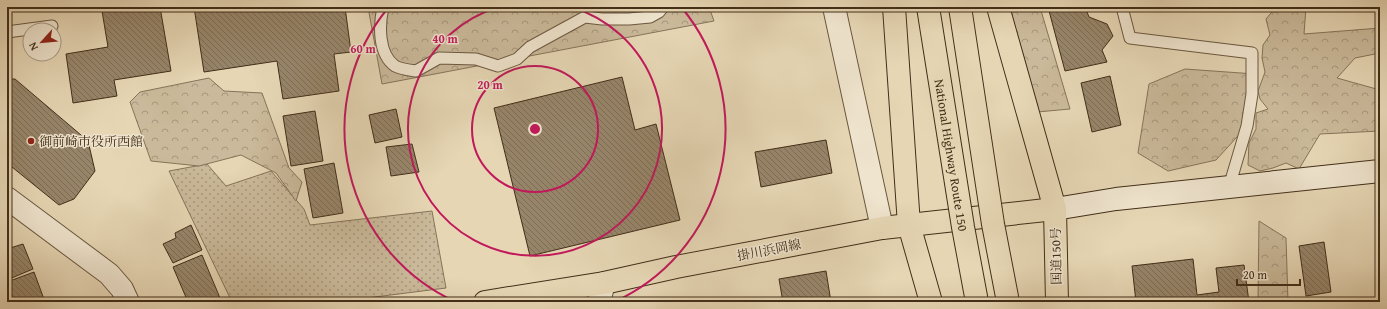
<svg xmlns="http://www.w3.org/2000/svg" width="1387" height="309" font-family="'Gentium Book Plus','Noto Serif JP',serif">
	<style>
		.grass { fill: url(#grass-dots); stroke: #86745a }
		.forest { fill: url(#forest-crowns); stroke: #86745a }
		.building { fill: url(#building-back-hatch); stroke: #422e19 }
		.lines { fill: none; stroke-linecap: round; stroke-linejoin: round }
		.lane-casing { stroke: #6b5840; stroke-width: 13 }
		.street-casing { stroke: #6b5840; stroke-width: 24 }
		.secondary-casing { stroke: #422e19; stroke-width: 24 }
		.primary-casing { stroke: #422e19; stroke-width: 24 }
		.highway-casing { stroke: #422e19; stroke-width: 24 }
		.lane { stroke: #efe4ce; stroke-width: 11 }
		.street { stroke: #efe4ce; stroke-width: 22 }
		.secondary { stroke: #efe4ce; stroke-width: 22 }
		.primary { stroke: #e6d6b4; stroke-width: 22 }
		.highway { stroke: #e6d6b4; stroke-width: 22 }
		.highway-bridge-casing { stroke: #422e19; stroke-width: 24; stroke-linecap: butt }
		.highway-bridge { stroke: #e6d6b4; stroke-width: 22 }
		.ring { fill: none; stroke: #c2185b; stroke-width: 2 }
		.poi-dot { fill: #8f2418; stroke: #efe4ce; stroke-width: 1.5 }
		.labels { text-anchor: middle; dominant-baseline: central; stroke-width: 3; stroke-linejoin: round; paint-order: stroke }
		.poi-label { font-size: 13px; fill: #422e19; stroke: #efe4ce; text-anchor: start }
		.street-label { font-size: 13px; fill: #422e19; stroke: #efe4ce }
		.centre { fill: #c2185b; stroke: #efe4ce; stroke-width: 2 }
		.ring-label { font-size: 12px; text-anchor: middle; font-weight: bold; fill: #c2185b; stroke: #efe4ce; stroke-width: 3; stroke-linejoin: round; paint-order: stroke }
	</style>
	<defs>
		<pattern id="grass-dots" width="8" height="8" patternUnits="userSpaceOnUse"><rect width="8" height="8" fill="#cab99a"/><path d="M2 2h.1M6 6h.1" fill="none" stroke="#a6977d" stroke-width="1.8" stroke-linecap="round"/></pattern>
		<pattern id="forest-crowns" width="20" height="18" patternUnits="userSpaceOnUse"><rect width="20" height="18" fill="#cab99a"/><path d="M2 6a3 3 0 1 1 6 0M12 15a3 3 0 1 1 6 0" fill="none" stroke="#a6977d"/></pattern>
		<pattern id="building-back-hatch" width="6" height="6" patternUnits="userSpaceOnUse"><rect width="6" height="6" fill="#97856a"/><path d="M-1 5l2 2M0 0l6 6M5-1l2 2" fill="none" stroke="#7d6d56"/></pattern>
	</defs>
	<rect width="100%" height="100%" fill="#e6d6b4"/>
	<filter id="stains"><feTurbulence type="fractalNoise" baseFrequency=".005" numOctaves="4"/><feColorMatrix values="0 0 0 0 .2 0 0 0 0 .09 0 0 0 0 .02 0 0 0 .5 -.17"/></filter>
	<radialGradient id="worn" r=".72"><stop offset=".6" stop-color="#630" stop-opacity="0"/><stop offset="1" stop-color="#630" stop-opacity=".3"/></radialGradient>
	<path class="grass" d="M 207,164 L 226,186 L 271,171 L 304,209 L 310,225 L 432,211 L 446,288 L 335,302 L 232,302 L 169,171 Z"/>
	<g class="forest">
		<path d="M 368,7 L 709,7 L 714,21 L 382,84 Z"/>
		<path d="M 1010,7 L 1040,7 L 1070,109 L 1037,112 Z"/>
		<path d="M 1276,7 L 1306,7 L 1304,34 L 1380,28 L 1380,53 L 1355,58 L 1337,78 L 1380,90 L 1380,131 L 1320,134 L 1299,169 L 1286,163 L 1273,168 L 1260,171 L 1248,165 L 1249,143 L 1256,129 L 1256,113 L 1268,109 L 1260,99 L 1258,91 L 1265,72 L 1262,58 L 1263,45 L 1270,35 L 1266,19 Z"/>
		<path d="M 1185,69 L 1255,74 L 1247,126 L 1216,160 L 1168,171 L 1138,153 L 1149,84 Z"/>
		<path d="M 209,78 L 224,91 L 262,93 L 289,168 L 302,182 L 296,201 L 276,173 L 241,155 L 199,166 L 151,161 L 130,102 L 140,92 Z"/>
		<path d="M 1259,221 L 1286,238 L 1288,302 L 1258,302 Z"/>
	</g>
	<g class="building">
		<path d="M 131,7 L 160,7 L 171,71 L 114,80 L 117,96 L 73,103 L 66,54 L 108,47 L 102,11 Z"/>
		<path d="M 194,7 L 345,7 L 351,52 L 334,54 L 339,91 L 283,99 L 277,61 L 204,72 Z"/>
		<path d="M 1048,7 L 1085,7 L 1089,17 L 1107,24 L 1113,36 L 1102,50 L 1107,62 L 1065,71 Z"/>
		<path d="M 1110,76 L 1121,125 L 1092,132 L 1081,83 Z"/>
		<path d="M 622,77 L 635,130 L 656,124 L 680,220 L 530,256 L 494,108 Z"/>
		<path d="M 7,79 L 15,79 L 88,141 L 95,171 L 74,199 L 59,205 L 7,163 Z"/>
		<path d="M 396,109 L 402,137 L 375,143 L 369,115 Z"/>
		<path d="M 315,111 L 323,161 L 291,166 L 283,116 Z"/>
		<path d="M 826,140 L 832,173 L 761,187 L 755,152 Z"/>
		<path d="M 412,144 L 419,172 L 391,176 L 386,147 Z"/>
		<path d="M 334,163 L 343,213 L 313,218 L 304,169 Z"/>
		<path d="M 191,225 L 202,250 L 173,263 L 163,244 L 176,238 L 175,233 Z"/>
		<path d="M 1324,242 L 1331,292 L 1306,296 L 1299,246 Z"/>
		<path d="M 23,244 L 33,269 L 7,280 L 7,249 Z"/>
		<path d="M 202,255 L 220,298 L 212,302 L 188,302 L 173,267 Z"/>
		<path d="M 1193,259 L 1197,295 L 1219,292 L 1216,268 L 1244,265 L 1249,302 L 1136,302 L 1132,266 Z"/>
		<path d="M 826,271 L 831,302 L 783,302 L 779,279 Z"/>
		<path d="M 34,272 L 45,302 L 8,302 L 7,282 Z"/>
		<path d="M 729,299 L 730,302 L 717,302 Z"/>
	</g>
	<g class="lines">
		<defs>
			<g id="lane">
				<path d="M 383,7 C 379,25 378,54 395,66 C 400,69 409,70 416,71 L 439,58 L 476,59 L 498,66 L 517,59 L 530,47 L 585,17 L 602,19 L 629,19 L 650,17 L 659,12 L 663,7"/>
				<path d="M 1122,7 L 1130,38 L 1252,53 L 1252,94 L 1247,126 L 1229,187"/>
				<path d="M 7,32 L 52,26"/>
			</g>
			<g id="street">
				<path d="M 834,7 L 882,228"/>
				<path d="M 7,198 L 109,274 L 122,289 L 128,302"/>
				<path d="M 599,302 L 604,283"/>
			</g>
			<path id="secondary" d="M 1055,209 L 1116,199 L 1380,171"/>
			<path id="primary" d="M 485,302 L 604,283 L 676,267 L 882,228 L 1055,209"/>
			<g id="highway">
				<path d="M 894,7 L 909,225 L 931,302"/>
				<path d="M 998,7 L 1055,209 L 1057,302"/>
			</g>
		</defs>
		<use href="#lane" class="lane-casing"/>
		<use href="#street" class="street-casing"/>
		<use href="#secondary" class="secondary-casing"/>
		<use href="#primary" class="primary-casing"/>
		<use href="#highway" class="highway-casing"/>
		<use href="#lane" class="lane"/>
		<use href="#street" class="street"/>
		<use href="#secondary" class="secondary"/>
		<use href="#primary" class="primary"/>
		<use href="#highway" class="highway"/>
		<defs>
			<g id="highway-bridge">
				<path id="s1" d="M 928,7 L 963,227 L 977,302"/>
				<path d="M 960,7 L 993,224 L 1008,302"/>
			</g>
		</defs>
		<use href="#highway-bridge" class="highway-bridge-casing"/>
		<use href="#highway-bridge" class="highway-bridge"/>
	</g>
	<g class="ring">
		<circle cx="535" cy="129" r="63"/>
		<path d="M571 7A127 127 0 1 1 499 7"/>
		<path d="M456 302A190 190 0 0 1 388 8M682 8A190 190 0 0 1 614 302"/>
	</g>
	<circle class="poi-dot" cx="31" cy="141" r="4"/>
	<g class="labels">
		<g class="poi-label">
			<text x="39" y="141">御前崎市役所西館</text>
		</g>
		<g class="street-label">
			<text stroke="none"><textPath href="#s1" startOffset="150">National Highway Route 150</textPath></text>
			<text transform="translate(769 250) rotate(-11)">掛川浜岡線</text>
			<text transform="translate(1056 256) rotate(-91)">国道150号</text>
		</g>
	</g>
	<circle cx="535" cy="129" r="6" class="centre"/>
	<g class="ring-label">
		<text x="445" y="43">40 m</text>
		<text x="363" y="53">60 m</text>
		<text x="490" y="89">20 m</text>
	</g>
	<rect width="1387" height="309" fill="none" stroke="#e6d6b4" stroke-width="24"/>
	<rect x="8" y="8" width="1371" height="293" fill="none" stroke="#422e19" stroke-width="2"/>
	<rect x="12" y="12" width="1363" height="285" fill="none" stroke="#422e19"/>
	<g transform="translate(42 42) rotate(243)"><circle r="19" fill="#efe4ce" stroke="#aa9b86"/>
	<path d="M0-3L7 15L0 10L-7 15Z" fill="#8f2418"/>
	<text y="-6" font-size="11" font-weight="bold" text-anchor="middle" fill="#422e19">N</text>
	</g>
	<path d="M1237 279v6h63v-6" fill="none" stroke="#422e19" stroke-width="2"/>
	<text x="1243" y="279" font-size="12" fill="#422e19" stroke="#efe4ce" stroke-width="3" paint-order="stroke">20 m</text>
	<rect width="100%" height="100%" filter="url(#stains)"/>
	<rect width="100%" height="100%" fill="url(#worn)"/>
</svg>
